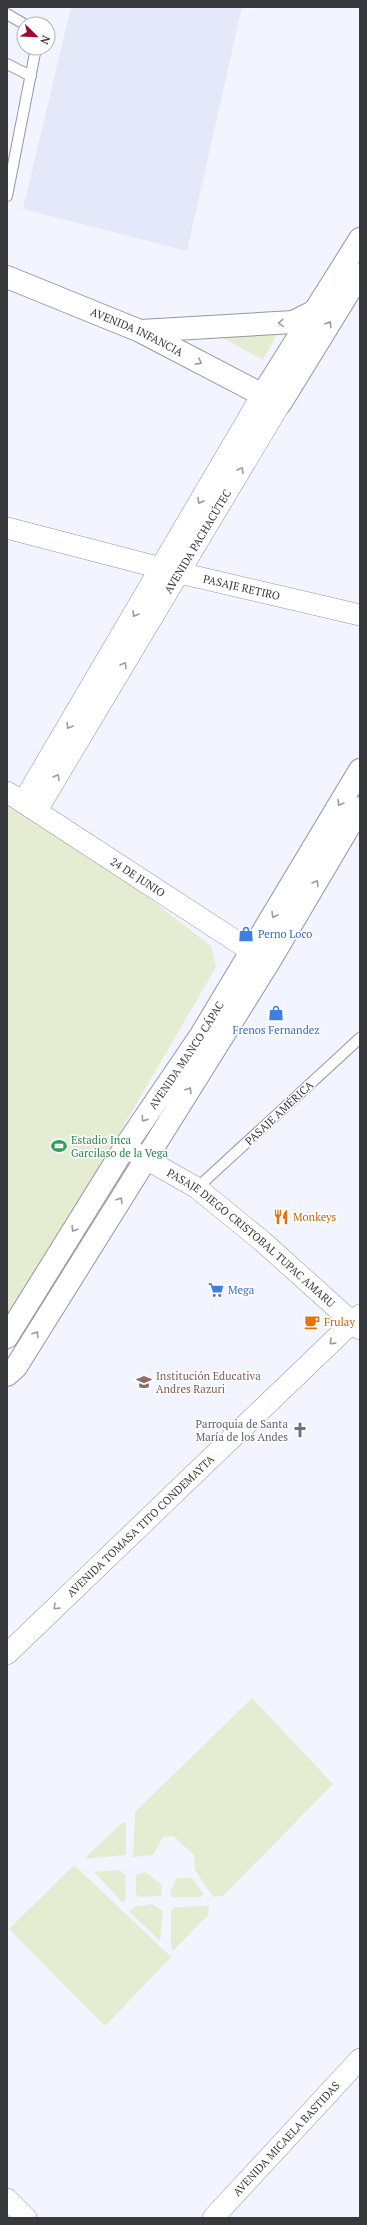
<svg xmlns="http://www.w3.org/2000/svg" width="367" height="2225" font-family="'PT Serif',serif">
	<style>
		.built { fill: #e4e8f9 }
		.green { fill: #e4ecd2 }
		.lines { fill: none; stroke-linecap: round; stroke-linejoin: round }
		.lane-casing { stroke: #9597a0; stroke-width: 12 }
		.street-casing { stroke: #9597a0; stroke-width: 22 }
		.secondary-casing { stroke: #9597a0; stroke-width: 24 }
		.lane { stroke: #fff; stroke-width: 10 }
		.street { stroke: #fff; stroke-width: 21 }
		.secondary { stroke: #fff; stroke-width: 22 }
		.oneway { stroke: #9c9c9e }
		.labels { text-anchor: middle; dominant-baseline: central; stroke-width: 3; stroke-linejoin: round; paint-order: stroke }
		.street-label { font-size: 11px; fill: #38393c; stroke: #fff }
		.shop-label { font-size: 11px; fill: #366cbe; stroke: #fff; text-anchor: start }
		.leisure-label { font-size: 11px; fill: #27864d; stroke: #fff; text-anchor: start }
		.food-label { font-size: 11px; fill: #c56008; stroke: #fff; text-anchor: start }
		.education-label { font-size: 11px; fill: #785e54; stroke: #fff; text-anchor: start }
		.worship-label { font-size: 11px; fill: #5b616d; stroke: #fff; text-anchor: end }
	</style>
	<rect width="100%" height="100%" fill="#f2f5ff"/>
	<path class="built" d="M 71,7 L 242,7 L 187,251 L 23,209 Z"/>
	<g class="green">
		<path d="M 277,334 L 263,360 L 223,338 Z"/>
		<path d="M 7,794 L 74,840 L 211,946 L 216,967 L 7,1326 Z"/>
		<path d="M 252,1698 L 333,1784 L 223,1896 L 213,1897 L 195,1870 L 194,1855 L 173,1836 L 163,1837 L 153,1855 L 133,1857 L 135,1812 Z"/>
		<path d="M 123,1822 L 126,1824 L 126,1855 L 84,1859 Z"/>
		<path d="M 74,1865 L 171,1957 L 105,2026 L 9,1929 Z"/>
		<path d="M 119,1870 L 125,1875 L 126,1899 L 123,1903 L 94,1872 Z"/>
		<path d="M 145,1872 L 162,1885 L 161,1896 L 140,1897 L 136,1895 L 136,1875 Z"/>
		<path d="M 177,1878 L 192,1878 L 204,1895 L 200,1897 L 172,1897 L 170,1892 Z"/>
		<path d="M 152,1904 L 163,1911 L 160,1941 L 129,1911 L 135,1907 Z"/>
		<path d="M 209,1906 L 208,1915 L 174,1950 L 171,1948 L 171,1911 L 175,1907 Z"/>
	</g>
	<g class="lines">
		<defs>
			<g id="lane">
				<path d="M 7,14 L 24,24"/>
				<path d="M 7,64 L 31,76"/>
				<path d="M 7,196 L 36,48"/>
				<path d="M 197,1188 L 360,1038"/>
			</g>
			<g id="street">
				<path id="s1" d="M 7,528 L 180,573 L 360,615"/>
				<path id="s2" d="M 7,792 L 265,960"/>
				<path d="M 23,802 L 262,395"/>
				<path id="s3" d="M 37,810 L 280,404"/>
				<path id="s4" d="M 125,1147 L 197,1188 L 262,1241 L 360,1329"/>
				<path id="s5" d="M 7,1654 L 360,1315"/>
				<path d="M 7,2199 L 26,2218"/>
				<path id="s6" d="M 213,2218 L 360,2059"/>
			</g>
			<g id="secondary">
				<path id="s7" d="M 7,277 L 140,331 L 280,404 L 360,274"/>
				<path d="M 141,331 L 293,322 L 317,310"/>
				<path d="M 262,395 L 360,239"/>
				<path id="s8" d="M 7,1337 L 125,1147 L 201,1035 L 360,770"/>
				<path d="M 7,1375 L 16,1367 L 269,962 L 360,808"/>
			</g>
		</defs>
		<use href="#lane" class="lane-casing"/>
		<use href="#street" class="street-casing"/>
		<use href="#secondary" class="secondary-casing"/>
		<use href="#lane" class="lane"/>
		<use href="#street" class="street"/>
		<use href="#secondary" class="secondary"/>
	</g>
	<defs><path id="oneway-chevron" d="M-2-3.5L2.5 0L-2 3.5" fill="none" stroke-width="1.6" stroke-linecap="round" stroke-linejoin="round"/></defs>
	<g class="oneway">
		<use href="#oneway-chevron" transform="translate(281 323) rotate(177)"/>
		<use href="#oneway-chevron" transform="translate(329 324) rotate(-58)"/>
		<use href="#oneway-chevron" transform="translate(199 362) rotate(28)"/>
		<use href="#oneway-chevron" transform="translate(241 470) rotate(-59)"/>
		<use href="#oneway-chevron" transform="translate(200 501) rotate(120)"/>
		<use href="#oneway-chevron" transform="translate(135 614) rotate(121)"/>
		<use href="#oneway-chevron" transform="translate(124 665) rotate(-59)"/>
		<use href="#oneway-chevron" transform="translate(69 726) rotate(121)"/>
		<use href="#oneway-chevron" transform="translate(57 777) rotate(-59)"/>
		<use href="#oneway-chevron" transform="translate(340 803) rotate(121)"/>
		<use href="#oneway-chevron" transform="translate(316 883) rotate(-60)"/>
		<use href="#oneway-chevron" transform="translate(274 915) rotate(121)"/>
		<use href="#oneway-chevron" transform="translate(189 1090) rotate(-58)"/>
		<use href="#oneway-chevron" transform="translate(144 1119) rotate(125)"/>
		<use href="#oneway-chevron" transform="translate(120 1200) rotate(-58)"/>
		<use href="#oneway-chevron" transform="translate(74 1229) rotate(122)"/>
		<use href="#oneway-chevron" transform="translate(36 1334) rotate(-58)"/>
		<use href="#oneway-chevron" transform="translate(332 1342) rotate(136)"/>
		<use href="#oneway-chevron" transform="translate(56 1607) rotate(136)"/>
	</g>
	<defs>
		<symbol id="shop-bare" viewBox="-9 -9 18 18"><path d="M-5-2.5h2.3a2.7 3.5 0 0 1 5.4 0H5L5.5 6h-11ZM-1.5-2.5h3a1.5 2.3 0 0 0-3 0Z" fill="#3f7fe0" stroke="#fff" stroke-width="2.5" paint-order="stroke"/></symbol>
		<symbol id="stadium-bare" viewBox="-9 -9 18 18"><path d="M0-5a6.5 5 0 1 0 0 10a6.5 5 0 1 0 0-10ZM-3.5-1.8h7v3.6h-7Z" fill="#2e9e5b" stroke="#fff" stroke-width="2.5" paint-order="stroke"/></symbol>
		<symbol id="restaurant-bare" viewBox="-9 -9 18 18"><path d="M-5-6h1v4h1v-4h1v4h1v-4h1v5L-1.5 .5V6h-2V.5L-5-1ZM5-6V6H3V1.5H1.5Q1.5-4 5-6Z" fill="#e8710a" stroke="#fff" stroke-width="2.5" paint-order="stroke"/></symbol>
		<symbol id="supermarket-bare" viewBox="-9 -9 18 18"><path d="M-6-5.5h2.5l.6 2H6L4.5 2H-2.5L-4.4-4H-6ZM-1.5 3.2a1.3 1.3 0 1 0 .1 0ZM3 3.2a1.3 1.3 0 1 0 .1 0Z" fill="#3f7fe0" stroke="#fff" stroke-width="2.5" paint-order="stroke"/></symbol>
		<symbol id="cafe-bare" viewBox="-9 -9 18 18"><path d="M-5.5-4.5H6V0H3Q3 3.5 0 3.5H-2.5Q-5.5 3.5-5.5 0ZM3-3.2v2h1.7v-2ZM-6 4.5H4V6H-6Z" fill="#e8710a" stroke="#fff" stroke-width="2.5" paint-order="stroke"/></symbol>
		<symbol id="school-bare" viewBox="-9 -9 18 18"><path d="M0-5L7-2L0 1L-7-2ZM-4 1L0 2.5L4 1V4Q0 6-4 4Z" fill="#8d6e63" stroke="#fff" stroke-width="2.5" paint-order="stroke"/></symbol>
		<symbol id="church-bare" viewBox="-9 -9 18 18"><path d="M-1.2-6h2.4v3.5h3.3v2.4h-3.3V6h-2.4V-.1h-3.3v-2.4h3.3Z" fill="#6b7280" stroke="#fff" stroke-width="2.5" paint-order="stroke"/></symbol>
	</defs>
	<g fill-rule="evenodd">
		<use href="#shop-bare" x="235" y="923" width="22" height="22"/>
		<use href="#shop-bare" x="265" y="1002" width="22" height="22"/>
		<use href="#stadium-bare" x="48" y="1135" width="22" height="22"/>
		<use href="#restaurant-bare" x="270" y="1206" width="22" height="22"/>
		<use href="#supermarket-bare" x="205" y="1279" width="22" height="22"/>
		<use href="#cafe-bare" x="301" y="1311" width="22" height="22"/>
		<use href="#school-bare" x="133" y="1371" width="22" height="22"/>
		<use href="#church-bare" x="289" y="1419" width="22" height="22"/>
	</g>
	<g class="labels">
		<g class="street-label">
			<text stroke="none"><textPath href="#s7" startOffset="141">AVENIDA INFANCIA</textPath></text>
			<text stroke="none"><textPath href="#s3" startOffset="313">AVENIDA PACHACÚTEC</textPath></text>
			<text stroke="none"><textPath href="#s1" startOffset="242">PASAJE RETIRO</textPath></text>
			<text stroke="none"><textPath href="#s2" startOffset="156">24 DE JUNIO</textPath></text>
			<text stroke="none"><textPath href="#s8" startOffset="334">AVENIDA MANCO CÁPAC</textPath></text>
			<text transform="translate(279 1113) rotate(-43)">PASAJE AMÉRICA</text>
			<text stroke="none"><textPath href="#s4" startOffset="156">PASAJE DIEGO CRISTOBAL TUPAC AMARU</textPath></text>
			<text stroke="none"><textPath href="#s5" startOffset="185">AVENIDA TOMASA TITO CONDEMAYTA</textPath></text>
			<text stroke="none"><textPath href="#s6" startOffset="108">AVENIDA MICAELA BASTIDAS</textPath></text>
		</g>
		<g class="shop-label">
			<text x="258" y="934">Perno Loco</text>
			<text x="276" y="1030" text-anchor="middle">Frenos Fernandez</text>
			<text x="228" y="1290">Mega</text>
		</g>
		<g class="leisure-label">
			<text x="71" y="1140">Estadio Inca<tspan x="71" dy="13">Garcilaso de la Vega</tspan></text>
		</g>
		<g class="food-label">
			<text x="293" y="1217">Monkeys</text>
			<text x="324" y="1322">Frulay</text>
		</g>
		<g class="education-label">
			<text x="156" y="1376">Institución Educativa<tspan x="156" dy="13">Andres Razuri</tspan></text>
		</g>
		<g class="worship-label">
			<text x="288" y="1424">Parroquia de Santa<tspan x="288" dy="13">María de los Andes</tspan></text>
		</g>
	</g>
	<rect width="367" height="2225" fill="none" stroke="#38393c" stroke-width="16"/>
	<g transform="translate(36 36) rotate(113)"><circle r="19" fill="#ffffff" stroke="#afb0b1"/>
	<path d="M0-3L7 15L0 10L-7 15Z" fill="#a40631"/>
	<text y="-6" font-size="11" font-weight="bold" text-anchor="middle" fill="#38393c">N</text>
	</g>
</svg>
